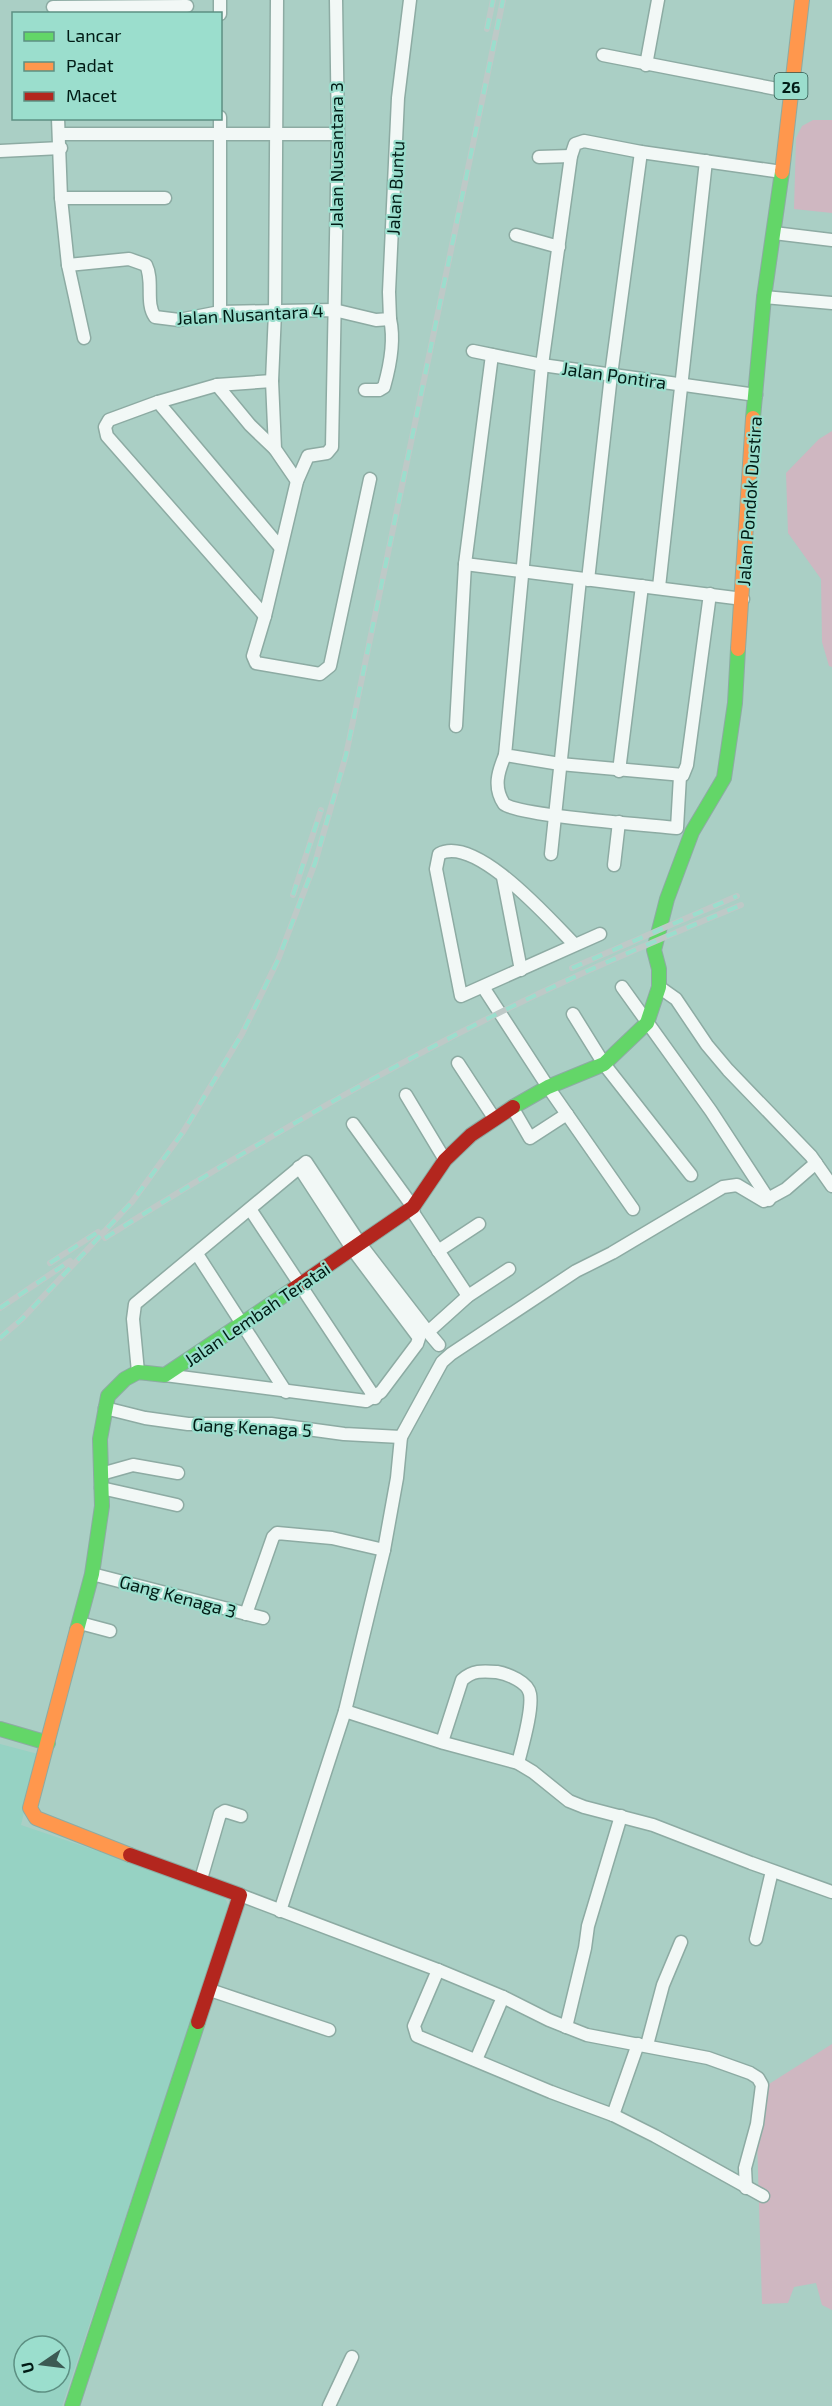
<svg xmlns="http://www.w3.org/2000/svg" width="832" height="2406" font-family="'Exo 2',sans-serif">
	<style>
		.built { fill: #96d2c3; fill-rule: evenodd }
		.green { fill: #cfb7c1 }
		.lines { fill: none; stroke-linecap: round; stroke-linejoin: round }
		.street-casing { stroke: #8daba3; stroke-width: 15 }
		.fast-casing { stroke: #8daba3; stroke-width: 16 }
		.slow-casing { stroke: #8daba3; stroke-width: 16 }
		.jam-casing { stroke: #8daba3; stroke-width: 16 }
		.street { stroke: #f2f8f6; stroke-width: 12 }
		.fast { stroke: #63d668; stroke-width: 14 }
		.slow { stroke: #ff974d; stroke-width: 14 }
		.jam { stroke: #b3261e; stroke-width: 14 }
		.rail-casing { stroke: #bec9c7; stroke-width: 6 }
		.rail { stroke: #9bdecd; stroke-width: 4; stroke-dasharray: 11; stroke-linecap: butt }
		.labels { text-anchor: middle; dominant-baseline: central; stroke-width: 4.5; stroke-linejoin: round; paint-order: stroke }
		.shield { fill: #9bdecd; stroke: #2f564c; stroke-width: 1.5 }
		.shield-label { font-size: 16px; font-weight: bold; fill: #011b15 }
		.street-label { font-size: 18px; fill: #011b15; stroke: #9bdecd }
	</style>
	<rect width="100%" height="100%" fill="#aacfc5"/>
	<path class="built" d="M 0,1744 L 38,1754 L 21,1825 L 218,1892 L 226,1900 L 229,1908 L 62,2406 L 0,2406 ZM 24,2346 L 60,2346 L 60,2382 L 24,2382 Z"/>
	<g class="green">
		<path d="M 813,120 L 832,120 L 832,213 L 794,209 L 796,138 L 802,126 Z"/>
		<path d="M 832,431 L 832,667 L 829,666 L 822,642 L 821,579 L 788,533 L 786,473 L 819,439 Z"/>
		<path d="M 832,2044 L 832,2310 L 822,2305 L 816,2283 L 794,2287 L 788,2303 L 762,2304 L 757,2138 L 769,2084 Z"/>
	</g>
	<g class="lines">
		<defs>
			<g id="street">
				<path d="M 220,0 L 220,14"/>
				<path d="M 277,0 L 275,312 L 272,381 L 275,449 L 297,481"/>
				<path d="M 336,0 L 338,134 L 332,447 L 327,453 L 308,456 L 297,481 L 265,616 L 253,656 L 256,663 L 320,674 L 330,666 L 370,479"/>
				<path d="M 53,7 L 187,6"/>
				<path d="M 603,55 L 777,89 L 791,85"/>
				<path d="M 646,65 L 658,0"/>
				<path d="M 58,118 L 61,198 L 68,265 L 84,338"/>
				<path d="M 60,134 L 338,134"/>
				<path d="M 0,151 L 61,148"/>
				<path d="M 539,157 L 571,156"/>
				<path d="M 61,198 L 165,198"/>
				<path d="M 774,233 L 832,240"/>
				<path d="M 516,235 L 559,247"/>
				<path d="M 68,265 L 129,259 L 146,265 C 154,281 145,303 155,317 L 179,320 L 220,312 L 334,310 L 376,320 L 390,319 L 389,292 L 398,98 L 410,0"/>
				<path d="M 764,297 L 832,303"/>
				<path d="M 220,312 L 220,117"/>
				<path d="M 473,351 L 542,365 L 756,395"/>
				<path d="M 217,385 L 250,425 L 275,449"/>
				<path d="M 365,390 L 379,390 L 384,387 C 390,366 395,341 390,319"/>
				<path d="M 158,402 L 280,547"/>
				<path d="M 465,564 L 743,599"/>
				<path d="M 588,580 L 611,375 L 641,152"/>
				<path d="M 659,587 L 706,161"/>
				<path d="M 710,594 L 687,765 L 683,775 L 560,764 L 505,755 L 542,365 L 571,156 L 575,144 L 584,141 L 641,152 L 782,172"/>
				<path d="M 265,616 L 107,436 L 105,427 L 109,420 L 158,402 L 217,385 L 272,381"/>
				<path d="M 456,726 L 465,564 L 492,355"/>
				<path d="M 505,755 C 498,772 493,787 504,804 C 520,816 649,825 677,828 L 680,776"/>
				<path d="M 619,771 L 642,586"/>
				<path d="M 551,854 L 580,579"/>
				<path d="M 614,865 L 619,822"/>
				<path d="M 503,877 L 521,970"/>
				<path d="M 575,945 C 551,921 476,834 439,854 L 436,869 L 461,996 L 600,934"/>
				<path d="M 483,987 L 548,1087 L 633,1209"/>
				<path d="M 622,987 L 711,1111 L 769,1200"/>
				<path d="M 659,987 L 676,999 L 707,1045 L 728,1070 L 811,1156 L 832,1186"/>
				<path d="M 573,1014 L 604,1064 L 691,1175"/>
				<path d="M 458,1063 L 494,1118"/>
				<path d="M 406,1095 L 445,1160"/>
				<path d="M 512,1107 L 530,1138 L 567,1114"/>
				<path d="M 353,1124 L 413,1207 L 414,1214 L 468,1296"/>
				<path d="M 250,1209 L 375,1398"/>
				<path d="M 438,1251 L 479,1224"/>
				<path d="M 197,1254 L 286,1392"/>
				<path d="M 428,1332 L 439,1345"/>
				<path d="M 138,1372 L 133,1319 L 135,1304 L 306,1162 L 361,1245 L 428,1332 L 468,1296 L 509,1269"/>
				<path d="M 165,1375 L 366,1401 L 381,1392 L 417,1344 L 419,1338 L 353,1250 L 299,1167"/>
				<path d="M 105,1408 L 145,1418 L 188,1424 L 271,1424 L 344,1434 L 401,1437"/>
				<path d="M 101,1474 L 133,1465 L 178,1473"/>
				<path d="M 101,1488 L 177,1505"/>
				<path d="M 92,1574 L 263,1618"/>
				<path d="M 246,1614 L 273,1537 L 277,1533 L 332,1538 L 384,1550"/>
				<path d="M 80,1623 L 110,1631"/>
				<path d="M 345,1711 L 444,1743 L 518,1763 L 533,1772 L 569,1801 L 584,1807 L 653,1825 L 751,1863 L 832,1892"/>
				<path d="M 442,1742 L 462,1680 C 473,1670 483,1671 497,1672 C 508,1674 528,1682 530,1694 C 533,1710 522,1747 518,1763"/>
				<path d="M 201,1879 L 220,1814 L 225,1811 L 241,1816"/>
				<path d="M 240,1895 L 438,1970 L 503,1997 L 549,2020 L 587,2035 L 708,2058 L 750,2073 L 758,2078 L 762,2085 L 757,2124 L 745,2168 L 746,2188"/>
				<path d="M 280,1911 L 345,1711 L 384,1550 L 397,1478 L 401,1437 L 442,1362 L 451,1354 L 576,1271 L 612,1253 L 723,1187 L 737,1185 L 764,1201 L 786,1189 L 816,1163"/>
				<path d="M 756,1939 L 772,1871"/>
				<path d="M 438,1970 L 414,2026 L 417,2036 L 551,2092 L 613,2115 L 655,2136 L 763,2196"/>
				<path d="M 210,1990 L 329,2030"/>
				<path d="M 566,2027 L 585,1948 L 588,1926 L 621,1816"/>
				<path d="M 647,2045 L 663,1985 L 681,1942"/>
				<path d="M 476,2060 L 503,1997"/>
				<path d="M 613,2115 L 638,2044"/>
				<path d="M 329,2406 L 352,2357"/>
			</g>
			<g id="fast">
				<path d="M 753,418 L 764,297 L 782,172"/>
				<path d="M 513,1107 L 548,1087 L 604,1064 L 647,1023 L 659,987 L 659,969 L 654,950 L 667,899 L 692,832 L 724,778 L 735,703 L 738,649"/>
				<path d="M 77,1630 L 92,1574 L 102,1506 L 100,1439 L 108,1396 L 125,1379 L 138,1372 L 165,1375 L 292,1290"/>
				<path d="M 0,1729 L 48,1743"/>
				<path d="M 72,2406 L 198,2022"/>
			</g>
			<g id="slow">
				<path d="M 782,172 L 802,0"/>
				<path d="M 738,649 L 753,418"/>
				<path d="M 77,1630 L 30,1808 L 36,1818 L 130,1855"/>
			</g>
			<g id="jam">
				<path d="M 292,1290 L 413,1207 L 445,1160 L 471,1135 L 513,1107"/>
				<path d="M 130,1855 L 240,1895 L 198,2022"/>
			</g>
		</defs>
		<use href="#street" class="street-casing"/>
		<use href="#fast" class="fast-casing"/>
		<use href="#slow" class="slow-casing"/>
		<use href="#jam" class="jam-casing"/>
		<use href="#street" class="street"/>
		<use href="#fast" class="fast"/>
		<use href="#slow" class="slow"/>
		<use href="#jam" class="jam"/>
		<defs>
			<g id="rail">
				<path d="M 487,29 L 493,0"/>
				<path d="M 293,895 L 321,810"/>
				<path d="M 572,968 L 737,896"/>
				<path d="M 105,1238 C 255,1144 409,1053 570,979 C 626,953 684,929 741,905"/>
				<path d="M 50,1263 L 98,1232"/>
				<path d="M 0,1308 L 70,1261"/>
				<path d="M 0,1338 L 22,1319 L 132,1202 L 183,1132 L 242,1034 L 278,960 L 315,863 L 346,755 L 503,0"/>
			</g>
		</defs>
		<use href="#rail" class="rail-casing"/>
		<use href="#rail" class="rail"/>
	</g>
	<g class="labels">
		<rect class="shield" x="774.5" y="73" width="33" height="26" rx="4.5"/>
		<g class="shield-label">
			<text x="791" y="86">26</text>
		</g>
		<g class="street-label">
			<text transform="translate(336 155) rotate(-90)">Jalan Nusantara 3</text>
			<text transform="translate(395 188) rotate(-87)">Jalan Buntu</text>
			<text transform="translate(250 314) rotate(-3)">Jalan Nusantara 4</text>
			<text transform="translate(614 375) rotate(8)">Jalan Pontira</text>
			<text transform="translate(749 501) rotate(-86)">Jalan Pondok Dustira</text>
			<text transform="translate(257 1314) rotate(-34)">Jalan Lembah Teratai</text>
			<text transform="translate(252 1427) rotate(3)">Gang Kenaga 5</text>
			<text transform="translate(178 1596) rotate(15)">Gang Kenaga 3</text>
		</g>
	</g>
	<rect x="12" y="12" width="210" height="108" fill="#9bdecd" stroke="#5d9083" stroke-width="1.5"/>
	<rect x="24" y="32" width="30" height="9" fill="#63d668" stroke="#5d9083" stroke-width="1.5"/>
	<text x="66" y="42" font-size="18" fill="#011b15">Lancar</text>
	<rect x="24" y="62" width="30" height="9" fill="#ff974d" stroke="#5d9083" stroke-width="1.5"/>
	<text x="66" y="72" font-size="18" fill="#011b15">Padat</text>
	<rect x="24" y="92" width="30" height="9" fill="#b3261e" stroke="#5d9083" stroke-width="1.5"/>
	<text x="66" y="102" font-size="18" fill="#011b15">Macet</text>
	<g transform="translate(42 2364) rotate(256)"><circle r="28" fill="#9bdecd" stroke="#5d9083" stroke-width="1.5"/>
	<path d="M0-4.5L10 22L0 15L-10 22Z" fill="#3c5a53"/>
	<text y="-9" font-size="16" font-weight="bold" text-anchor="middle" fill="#011b15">U</text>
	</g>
</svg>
